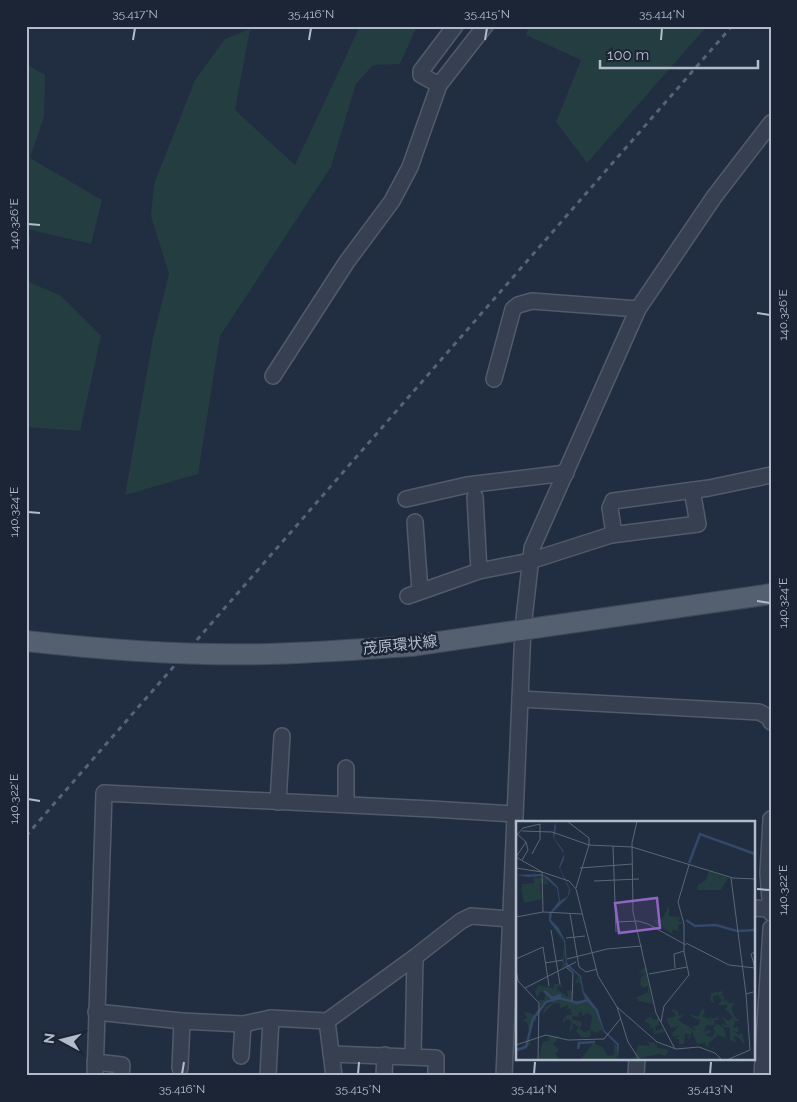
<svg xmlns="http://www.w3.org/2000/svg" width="797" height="1102" font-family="Raleway,'Noto Sans JP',sans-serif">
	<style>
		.green { fill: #243d41 }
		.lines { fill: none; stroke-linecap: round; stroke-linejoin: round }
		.minor-casing { stroke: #515b6b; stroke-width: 18 }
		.major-casing { stroke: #3f4959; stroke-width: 22 }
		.minor { stroke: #364050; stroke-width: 15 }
		.major { stroke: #545f70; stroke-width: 20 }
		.rail { stroke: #576377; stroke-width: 3; stroke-dasharray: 5 5; stroke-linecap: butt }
		.major-bridge-casing { stroke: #3f4959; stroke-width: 22; stroke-linecap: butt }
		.major-bridge { stroke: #545f70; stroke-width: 20 }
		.ticks { fill: none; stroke: #b2bbcb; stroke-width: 2 }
		.labels { text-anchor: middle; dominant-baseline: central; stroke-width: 5; stroke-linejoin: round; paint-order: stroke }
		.street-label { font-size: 15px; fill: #b2bbcb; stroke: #1b2535 }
		.inset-river { fill: none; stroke: #344869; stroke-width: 2.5 }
		.inset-road { fill: none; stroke: #5b6678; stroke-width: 1 }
		.view { fill: #9165c4; fill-opacity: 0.15; stroke: #9165c4; stroke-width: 2.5 }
		.inset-edge { fill: none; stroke: #b2bbcb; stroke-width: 2.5 }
		.neatline { fill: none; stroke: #b2bbcb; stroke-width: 2 }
		.ticks-label { font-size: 12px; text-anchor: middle; fill: #b2bbcb }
	</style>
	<rect width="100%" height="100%" fill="#212d40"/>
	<g class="green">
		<path d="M 360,26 L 417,26 L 400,64 L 373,65 L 356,84 L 331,167 L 220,336 L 198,474 L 125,495 L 153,338 L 169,274 L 151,216 L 154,184 L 195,80 L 225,39 L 250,29 L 235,110 L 295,165 Z"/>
		<path d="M 529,26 L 707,26 L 587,163 L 556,122 L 581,60 L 526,35 Z"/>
		<path d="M 26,64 L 45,75 L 44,117 L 30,158 L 102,200 L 91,244 L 27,229 L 31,242 L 26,250 Z"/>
		<path d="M 26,281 L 60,295 L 101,336 L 80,431 L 26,427 Z"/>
	</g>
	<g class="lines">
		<defs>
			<g id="minor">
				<path d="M 439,85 L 485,26"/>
				<path d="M 273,376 L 346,263 L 392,201 L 410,167 L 439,85 L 421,75 L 421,71 L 455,26"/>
				<path d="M 494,379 L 513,309 L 518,305 L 532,301 L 638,309"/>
				<path d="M 475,497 L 479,571"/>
				<path d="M 406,499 L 467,485 L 566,473"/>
				<path d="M 415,522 L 420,591"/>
				<path d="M 614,534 L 610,508 L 613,501 L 709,488 L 771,475"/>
				<path d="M 408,596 L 479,571 L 530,561 L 611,535 L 698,524 L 692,490"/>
				<path d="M 520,699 L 759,712 L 769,717 L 771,722"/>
				<path d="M 278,802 L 282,736"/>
				<path d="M 346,804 L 346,768"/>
				<path d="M 771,819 L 768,873 L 771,913"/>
				<path d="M 753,908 L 770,909"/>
				<path d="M 96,1012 L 182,1021 L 243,1024 L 271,1018 L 327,1021 L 415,957 L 461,921 L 471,916 L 511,919"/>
				<path d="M 327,1021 L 334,1076"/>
				<path d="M 331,1054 L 436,1058 L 436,1076"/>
				<path d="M 241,1056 L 243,1024"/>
				<path d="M 413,1056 L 415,957"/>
				<path d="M 95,1062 L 122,1065 L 121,1076"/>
				<path d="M 180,1068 L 182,1021"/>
				<path d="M 95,1076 L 104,793 L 432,809 L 515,814"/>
				<path d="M 268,1076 L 271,1018"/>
				<path d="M 384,1076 L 385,1055"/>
				<path d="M 504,1076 L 523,628 L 532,548 L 638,309 L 714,197 L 771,123"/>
				<path d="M 636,1076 L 637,1058"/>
				<path d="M 762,1076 L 771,928"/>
			</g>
			<path id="major" d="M 411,646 L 771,594"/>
		</defs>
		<use href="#minor" class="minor-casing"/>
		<use href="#major" class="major-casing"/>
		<use href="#minor" class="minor"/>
		<use href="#major" class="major"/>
		<path class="rail" d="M 26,836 L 732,26"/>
		<defs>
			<path id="major-bridge" d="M 26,641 C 106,650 186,656 266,654 C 314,653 362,649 411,646"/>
		</defs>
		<use href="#major-bridge" class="major-bridge-casing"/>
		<use href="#major-bridge" class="major-bridge"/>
	</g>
	<path class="ticks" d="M 133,40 L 135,28M 309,40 L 311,28M 485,40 L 487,28M 661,40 L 662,28M 28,224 L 40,225M 757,313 L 770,315M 28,512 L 40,513M 757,601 L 770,603M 28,799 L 40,801M 757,889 L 770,890M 182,1074 L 184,1062M 358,1074 L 359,1062M 534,1074 L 535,1062M 710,1074 L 711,1062"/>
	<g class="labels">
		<g class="street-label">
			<text transform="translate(400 645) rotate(-6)">茂原環状線</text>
		</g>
	</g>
	<g transform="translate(516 821)">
		<rect width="239" height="239" fill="#212d40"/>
		<path d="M 193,50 L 212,57 L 205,69 L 181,69 L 182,64 L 190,59 ZM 18,56 L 30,57 L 33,64 L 24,62 L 26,78 L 8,82 L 6,70 L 2,70 L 6,69 L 6,63 L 18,62 ZM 153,85 L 153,95 L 164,96 L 163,101 L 168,102 L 162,104 L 163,110 L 156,109 L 157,114 L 137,100 L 146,98 ZM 33,92 L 35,102 L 43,110 L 48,119 L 50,126 L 48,140 L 64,156 L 67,173 L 79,189 L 91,216 L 86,209 L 81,212 L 74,209 L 75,215 L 66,217 L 60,210 L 63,206 L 56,202 L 57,207 L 53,212 L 55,200 L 50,198 L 48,203 L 47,199 L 51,194 L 56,194 L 54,187 L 51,189 L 52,184 L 43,188 L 45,183 L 38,182 L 26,194 L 30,185 L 37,181 L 32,181 L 24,189 L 23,179 L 28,179 L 30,171 L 24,171 L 21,177 L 19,171 L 22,164 L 30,166 L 28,170 L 31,165 L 37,168 L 38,163 L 45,163 L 47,167 L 42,165 L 41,171 L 43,169 L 52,176 L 51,170 L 58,169 L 56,180 L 69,179 L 65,169 L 64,162 L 59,162 L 62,154 L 50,146 L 46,148 L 48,122 L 34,101 ZM 66,190 L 66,195 L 72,192 L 76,195 L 74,209 L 68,211 L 64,208 L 66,201 L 56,198 L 57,195 L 64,196 L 62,193 ZM 130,145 L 134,173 L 137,183 L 122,180 L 122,177 L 115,179 L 132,171 L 132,165 L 127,167 L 124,163 L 125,156 L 131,152 L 121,154 L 129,150 L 122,152 ZM 206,170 L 207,172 L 204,175 L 208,175 L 208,181 L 211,177 L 211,181 L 220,183 L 216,185 L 217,193 L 223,200 L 219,200 L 217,207 L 222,206 L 222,211 L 218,210 L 222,214 L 226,212 L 229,224 L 221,215 L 217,216 L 221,222 L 214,219 L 214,207 L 208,206 L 204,203 L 211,204 L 205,195 L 212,200 L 217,196 L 209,188 L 212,184 L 202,184 L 206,179 L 202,174 L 197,175 L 198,183 L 194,179 L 195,172 ZM 187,187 L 189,193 L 186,195 L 192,198 L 196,195 L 193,201 L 195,198 L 202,196 L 203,199 L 198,199 L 199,204 L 190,204 L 188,211 L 194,209 L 195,212 L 189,214 L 196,216 L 199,211 L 197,206 L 201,203 L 208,207 L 210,217 L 200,213 L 201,215 L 192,223 L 194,227 L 199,226 L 197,228 L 190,225 L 189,222 L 181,223 L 176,210 L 174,217 L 171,218 L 174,214 L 169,212 L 168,223 L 163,223 L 163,218 L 158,218 L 164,214 L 157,216 L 156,212 L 163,205 L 155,207 L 150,198 L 160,195 L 155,188 L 162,190 L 162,195 L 168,193 L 162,199 L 180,210 L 176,205 L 182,205 L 184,199 L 176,196 L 175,193 L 182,196 ZM 21,188 L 23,196 L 20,194 L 20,200 L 17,201 L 13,218 L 15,223 L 7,229 L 0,229 L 11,223 L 13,211 L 11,201 L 6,200 L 11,197 L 8,190 L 19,194 ZM 134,195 L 138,199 L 143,197 L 143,204 L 139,205 L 140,210 L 146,207 L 149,211 L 138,213 L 137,206 L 132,208 L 135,204 L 128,200 ZM 44,215 L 37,223 L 43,229 L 39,232 L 43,238 L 22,238 L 27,221 L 34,219 L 31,216 ZM 131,220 L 141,223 L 141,227 L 151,228 L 152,231 L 149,235 L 143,233 L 118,238 L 122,224 L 134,225 ZM 77,222 L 87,226 L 92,235 L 98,234 L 98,222 L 102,227 L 101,238 L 65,238 Z" fill="#243d41" fill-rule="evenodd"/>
		<path d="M 39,0 L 40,7 L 38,17 L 47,29 L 48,33 L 48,38 L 44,47 L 54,68 L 54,70 L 53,74 L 51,77 L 36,92 L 35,99 L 42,106 L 49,119 L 51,142 L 65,155 L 68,171 L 82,189 L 88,209 L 103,223 L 102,238 L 101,224 L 88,211 L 79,189 L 71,180 L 67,172 L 64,156 L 50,144 L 48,119 L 33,100 L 33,93 L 43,80 L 41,67 L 27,55 L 12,56 L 0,54 L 25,53 L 32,56 L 42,66 L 44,80 L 52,75 L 53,68 L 43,46 L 48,33 L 37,16 Z" fill="#344869"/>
		<path class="inset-river" d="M 173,42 L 184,13 L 239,33M 170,99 L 179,105 L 200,104 L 221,110 L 239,109M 28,170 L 36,177 L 45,174M 62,228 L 63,222 L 79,221M 0,229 L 10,226 L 17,198 L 30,181 L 44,177 L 61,182 L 72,179"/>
		<path class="inset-road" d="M 51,0 L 73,17 L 73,24 L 116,26 L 217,57 L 239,58M 121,0 L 116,22 L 117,91 L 140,192 L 159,228M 6,10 L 36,11 L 73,24 L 60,67M 0,12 L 10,21 L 0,36M 1,14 L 7,7 L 24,3 L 24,18 L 16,33M 97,25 L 100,111M 0,36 L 26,51 L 53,60 L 60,68 L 82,155 L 101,186 L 141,221 L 160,228 L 183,226 L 199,232 L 205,238M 6,39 L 12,29 L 10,21M 0,47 L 26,51 L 27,91M 64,47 L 116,43M 215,57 L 230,173M 78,60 L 123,58M 54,93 L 63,146 L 70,151 L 81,148M 0,96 L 27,91 L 66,93M 99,101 L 122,100 L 132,103 L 170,124M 35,109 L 44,163M 50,117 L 69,115M 170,122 L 213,144 L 239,147M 0,138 L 27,126 L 33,165M 51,138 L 91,128 L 126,125M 29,142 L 47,139M 51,147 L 57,152 L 56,180M 159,147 L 158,133 L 168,130M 239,147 L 235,133 L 239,131M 0,148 L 2,160 L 23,182 L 22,238M 133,153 L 171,146M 9,167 L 60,141M 101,186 L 112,221 L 123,238M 145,201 L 148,185 L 173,154 L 168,131 L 168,103 L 162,81 L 173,44M 0,224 L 30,214 L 52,219 L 88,218 L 105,197M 213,238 L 234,229 L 230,173 L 237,171"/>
		<path class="view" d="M 141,77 L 144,107 L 103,112 L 99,82 Z"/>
		<rect width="239" height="239" class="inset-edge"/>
	</g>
	<rect width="797" height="1102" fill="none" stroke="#1b2535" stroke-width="55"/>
	<g transform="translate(62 1040) rotate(277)" stroke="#1b2535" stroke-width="4" paint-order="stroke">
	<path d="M0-4L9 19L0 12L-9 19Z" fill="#b2bbcb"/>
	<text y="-8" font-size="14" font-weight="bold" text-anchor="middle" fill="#b2bbcb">N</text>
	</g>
	<path d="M600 60v8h158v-8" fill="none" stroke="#b2bbcb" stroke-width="2.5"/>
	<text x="607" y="60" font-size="15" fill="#b2bbcb" stroke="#1b2535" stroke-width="4" paint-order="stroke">100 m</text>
	<rect x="28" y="28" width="742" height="1046" class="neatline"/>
	<g class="ticks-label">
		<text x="135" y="18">35.417°N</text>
		<text x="311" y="18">35.416°N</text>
		<text x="487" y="18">35.415°N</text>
		<text x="662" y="18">35.414°N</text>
		<text transform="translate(14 224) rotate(-90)" y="4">140.326°E</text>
		<text transform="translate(783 315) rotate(-90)" y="4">140.326°E</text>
		<text transform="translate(14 512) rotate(-90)" y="4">140.324°E</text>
		<text transform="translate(783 603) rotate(-90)" y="4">140.324°E</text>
		<text transform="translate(14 799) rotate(-90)" y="4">140.322°E</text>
		<text transform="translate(783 890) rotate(-90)" y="4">140.322°E</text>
		<text x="182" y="1093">35.416°N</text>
		<text x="358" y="1093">35.415°N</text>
		<text x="534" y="1093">35.414°N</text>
		<text x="710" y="1093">35.413°N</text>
	</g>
</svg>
